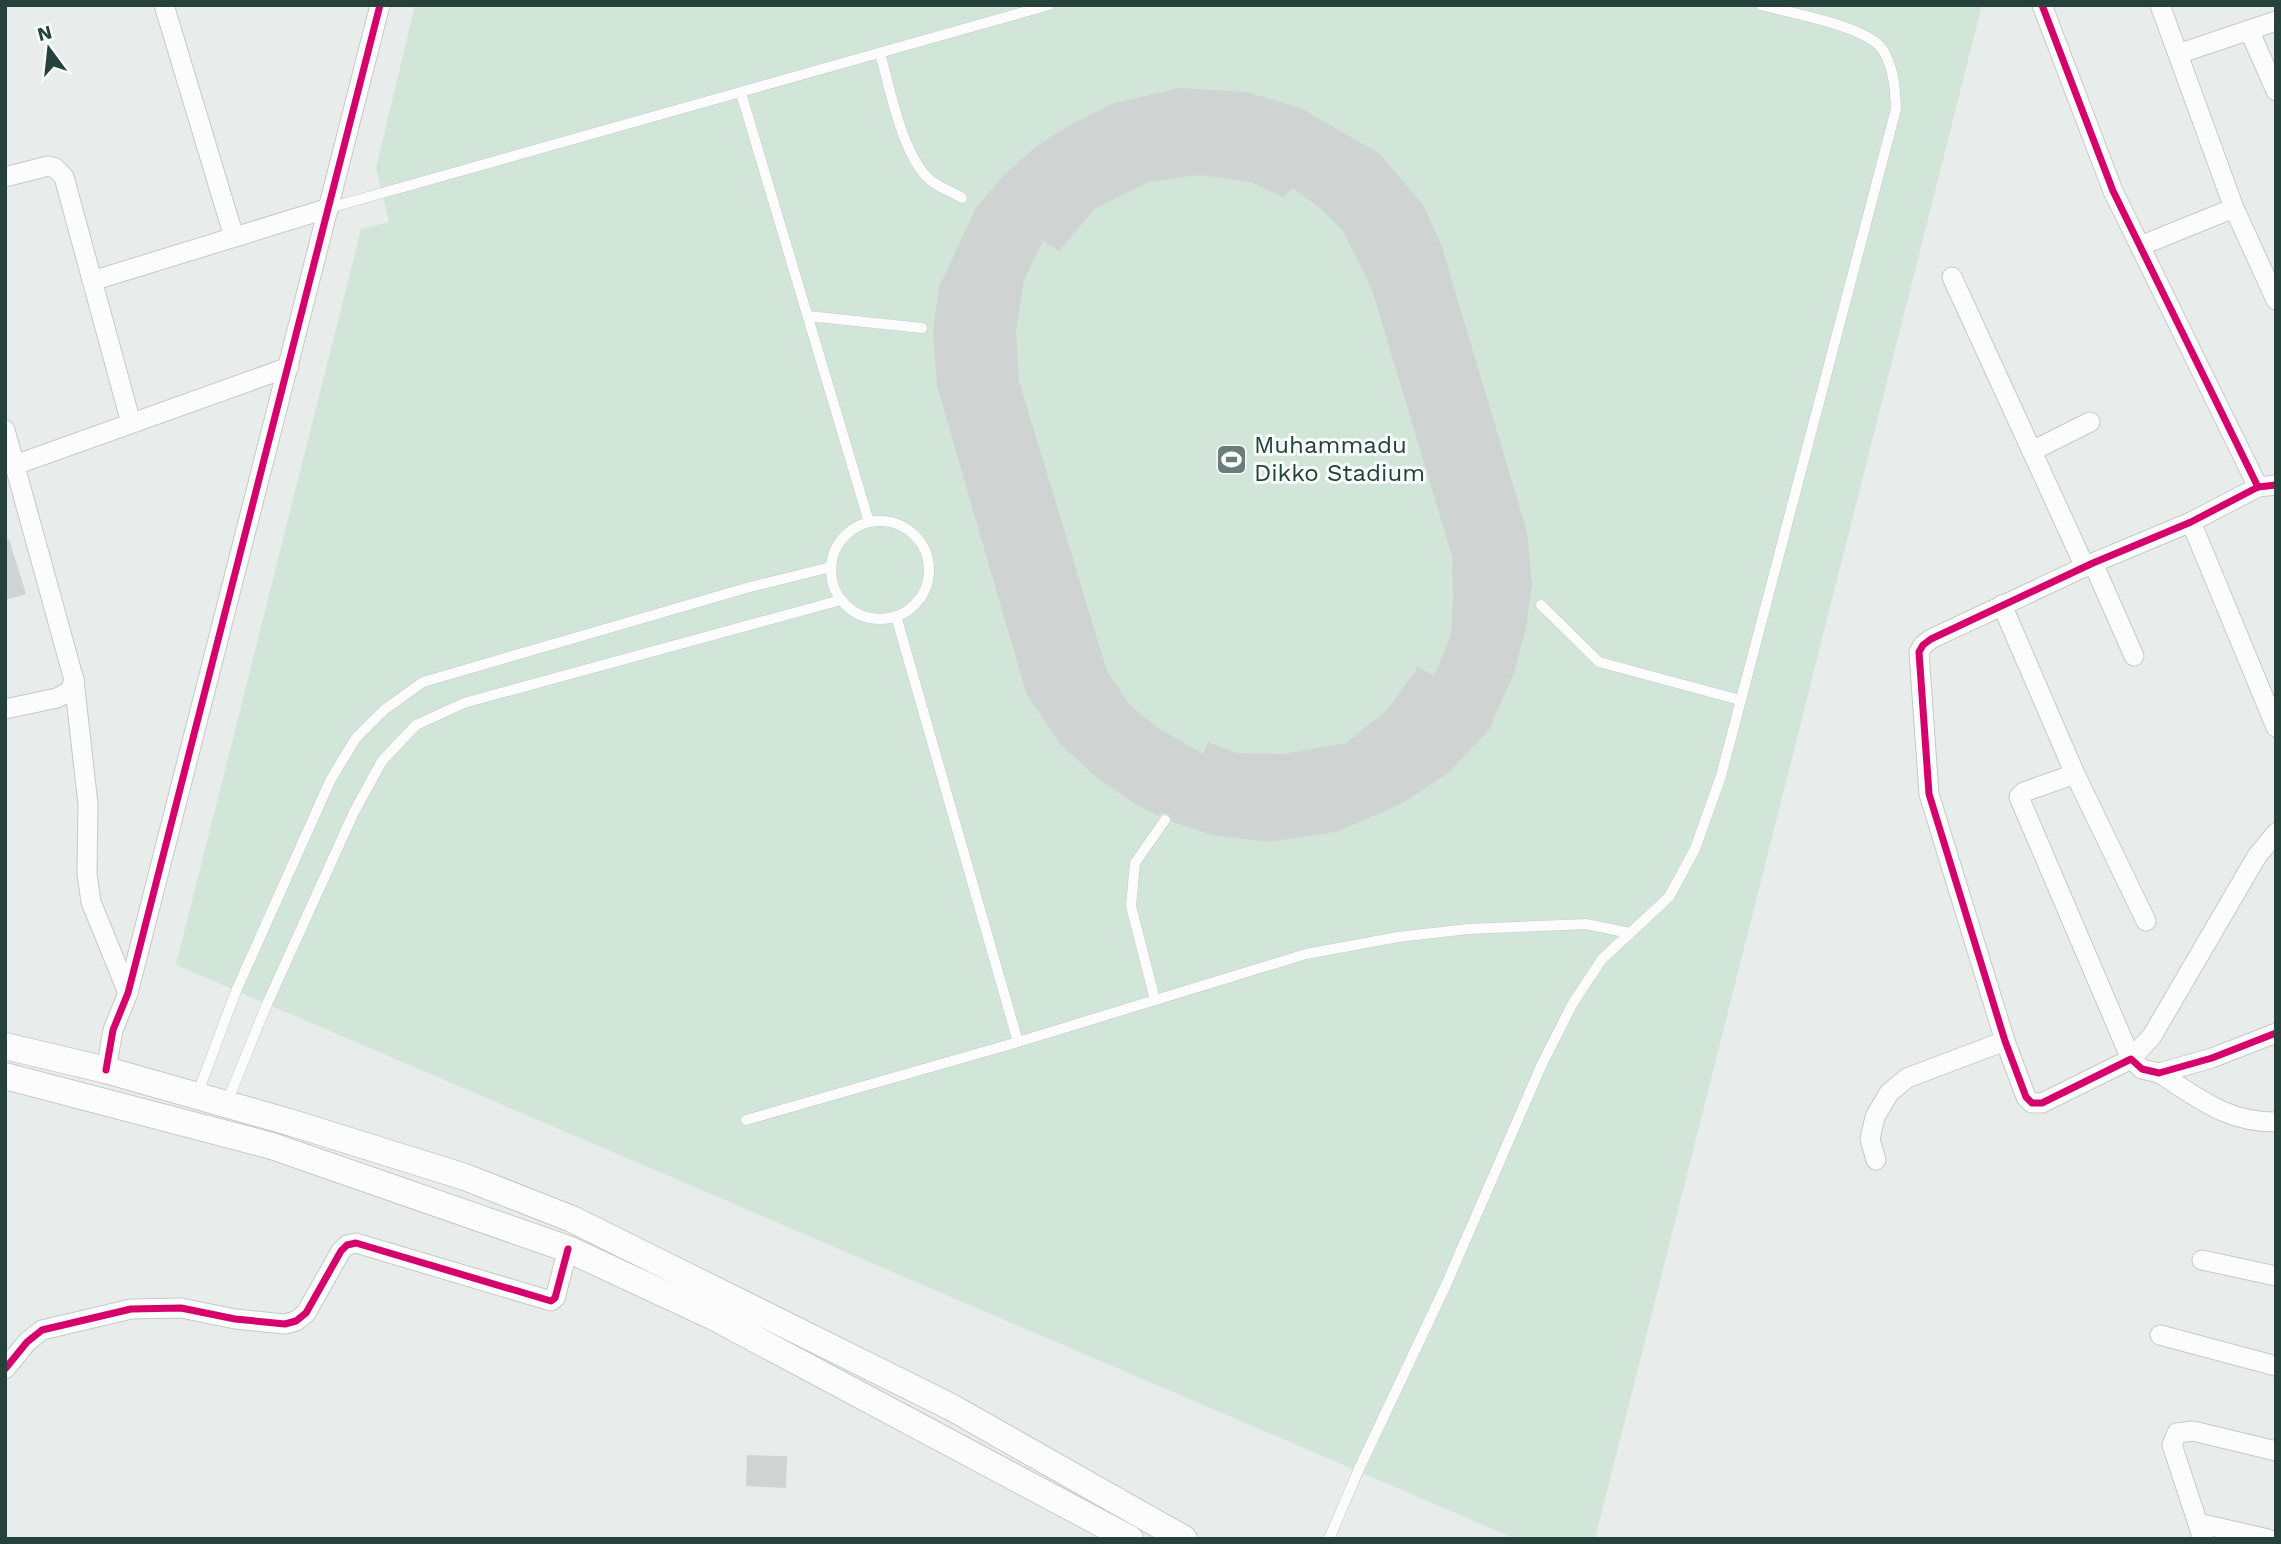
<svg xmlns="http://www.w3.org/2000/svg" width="2281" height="1544" font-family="'Work Sans',sans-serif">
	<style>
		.green { fill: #d1e6d8 }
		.building { fill: #cfd4d2; fill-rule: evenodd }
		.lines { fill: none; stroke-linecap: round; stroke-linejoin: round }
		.service-casing { stroke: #c5cac8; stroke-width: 11 }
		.minor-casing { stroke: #c5cac8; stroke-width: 21 }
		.secondary-casing { stroke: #c3cbc8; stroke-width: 28 }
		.service { stroke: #fcfcfc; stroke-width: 10 }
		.minor { stroke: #fcfcfc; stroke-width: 19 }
		.secondary { stroke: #fcfcfc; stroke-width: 26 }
		.cycleway-casing { stroke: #f7fbf9; stroke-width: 11 }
		.cycleway { stroke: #d6006c; stroke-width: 7 }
		.labels { text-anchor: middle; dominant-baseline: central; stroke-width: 6; stroke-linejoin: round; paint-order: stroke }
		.poi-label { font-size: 24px; fill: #24423a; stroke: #f7fbf9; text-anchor: start }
	</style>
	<rect width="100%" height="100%" fill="#e8edeb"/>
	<path class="green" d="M 415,5 L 1982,5 L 1595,1539 L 1516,1539 L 176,965 L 361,229 L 389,222 L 376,168 Z"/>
	<g class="building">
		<path d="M 1180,88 L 1246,92 L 1301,108 L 1380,154 L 1424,206 L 1442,247 L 1527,532 L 1532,584 L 1526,628 L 1514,673 L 1489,730 L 1449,772 L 1401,804 L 1336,832 L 1269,842 L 1212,835 L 1172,822 L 1169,814 L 1162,813 L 1158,816 L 1132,802 L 1095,776 L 1059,743 L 1026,693 L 937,386 L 933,331 L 939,287 L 976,208 L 1003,176 L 1034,148 L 1070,125 L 1114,103 ZM 1200,175 L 1253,183 L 1283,197 L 1293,188 L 1320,208 L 1343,231 L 1372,290 L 1452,556 L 1453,600 L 1451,634 L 1434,676 L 1418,667 L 1387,710 L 1346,743 L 1284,754 L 1236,753 L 1208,742 L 1203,754 L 1155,726 L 1129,704 L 1107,671 L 1019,381 L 1016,331 L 1024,280 L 1043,241 L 1059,251 L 1095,209 L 1148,182 Z"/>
		<path d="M 5,539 L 9,539 L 26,594 L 5,600 Z"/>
		<path d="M 747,1455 L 787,1456 L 786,1488 L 746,1486 Z"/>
	</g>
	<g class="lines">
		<defs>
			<g id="service">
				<path d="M 880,53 C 890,89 902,154 929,179 C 938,187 952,192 962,198"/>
				<path d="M 741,93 L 869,522"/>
				<path d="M 329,208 L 1049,5"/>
				<path d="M 808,316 L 922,328"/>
				<circle cx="880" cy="570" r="49"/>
				<path d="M 1541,605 L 1599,662 L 1740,700"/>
				<path d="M 896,616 L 1018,1042"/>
				<path d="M 1155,1000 L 1131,906 L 1135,863 L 1165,820"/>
				<path d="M 197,1095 L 236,991 L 331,779 L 356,738 L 384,710 L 423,682 L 750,587 L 831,567"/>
				<path d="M 227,1102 L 267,1004 L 354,812 L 382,761 L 416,725 L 464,703 L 841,600"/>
				<path d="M 746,1120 L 1018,1042 L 1306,954 L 1398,937 L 1468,929 L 1586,924 L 1630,933"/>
				<path d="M 1329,1539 L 1358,1471 L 1446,1285 L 1542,1064 L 1573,1003 L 1602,959 L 1669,897 L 1695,849 L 1721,776 L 1896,109 C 1895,88 1894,69 1883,50 C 1867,26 1790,13 1761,5"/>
			</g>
			<g id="minor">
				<path d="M 164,5 L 234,237"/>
				<path d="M 2042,5 L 2113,191 L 2258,487"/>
				<path d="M 2160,5 L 2234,208 L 2276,300"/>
				<path d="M 2249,30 L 2276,91"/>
				<path d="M 2178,54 L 2276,21"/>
				<path d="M 5,177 L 48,166 L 55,168 L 64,177 L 131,423"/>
				<path d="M 2140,246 L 2234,208"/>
				<path d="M 1952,277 L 2085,567"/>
				<path d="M 92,281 L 329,208"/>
				<path d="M 5,430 L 74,680 L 88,804 L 87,874 L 91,902 L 128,993"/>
				<path d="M 2032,451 L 2090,422"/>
				<path d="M 15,465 L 289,367"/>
				<path d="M 2276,485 L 2258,487 L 2191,522 L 2093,563 L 1931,639 L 1923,645 L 1919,652 L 1929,794 L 2005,1041 L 2026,1097 L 2032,1103 L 2042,1103 L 2131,1059 L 2142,1069 L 2159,1073 L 2212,1058 L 2276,1033"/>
				<path d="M 2191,522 L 2276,727"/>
				<path d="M 2093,563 L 2134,656"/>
				<path d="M 2002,605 L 2075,774 L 2146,921"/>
				<path d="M 5,709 L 57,698 L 70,691 L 74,680"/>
				<path d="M 2075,774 L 2024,792 L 2019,797 L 2131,1059 L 2152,1036 L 2257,856 L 2276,833"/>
				<path d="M 106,1070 L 113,1030 L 128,993 L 380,5"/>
				<path d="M 2159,1073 C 2200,1099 2226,1122 2276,1122"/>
				<path d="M 1876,1160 L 1870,1139 L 1875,1117 L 1889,1093 L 1907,1078 L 2005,1041"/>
				<path d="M 2202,1260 L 2276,1276"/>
				<path d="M 2160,1335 L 2276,1366"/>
				<path d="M 5,1369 L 27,1342 L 42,1330 L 131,1309 L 181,1308 L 235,1319 L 285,1324 L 296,1321 L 306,1313 L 341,1251 L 347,1245 L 356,1243 L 551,1301 L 555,1298 L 568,1249"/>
				<path d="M 2198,1523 L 2268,1539"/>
				<path d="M 2203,1539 L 2172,1445 L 2177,1433 L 2193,1431 L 2276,1451"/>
			</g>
			<g id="secondary">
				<path d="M 5,1046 L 106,1070 L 289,1122 L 465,1177 L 572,1219 L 951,1407 L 1184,1539"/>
				<path d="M 5,1076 L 272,1146 L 568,1249 L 714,1317 L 1130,1539"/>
			</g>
		</defs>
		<use href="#service" class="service-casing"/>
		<use href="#minor" class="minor-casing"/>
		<use href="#secondary" class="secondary-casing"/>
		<use href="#service" class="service"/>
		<use href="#minor" class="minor"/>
		<use href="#secondary" class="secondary"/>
		<defs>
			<g id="cycleway">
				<path d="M 2042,5 L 2113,191 L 2258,487"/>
				<path d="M 2276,485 L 2258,487 L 2191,522 L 2093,563 L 1931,639 L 1923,645 L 1919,652 L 1929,794 L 2005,1041 L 2026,1097 L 2032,1103 L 2042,1103 L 2131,1059 L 2142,1069 L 2159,1073 L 2212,1058 L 2276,1033"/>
				<path d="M 106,1070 L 113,1030 L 128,993 L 380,5"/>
				<path d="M 5,1369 L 27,1342 L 42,1330 L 131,1309 L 181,1308 L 235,1319 L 285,1324 L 296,1321 L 306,1313 L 341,1251 L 347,1245 L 356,1243 L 551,1301 L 555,1298 L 568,1249"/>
			</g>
		</defs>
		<use href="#cycleway" class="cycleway-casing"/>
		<use href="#cycleway" class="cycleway"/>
	</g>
	<defs>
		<symbol id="stadium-square" viewBox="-11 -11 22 22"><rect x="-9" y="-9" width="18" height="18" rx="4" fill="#697e78" stroke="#f7fbf9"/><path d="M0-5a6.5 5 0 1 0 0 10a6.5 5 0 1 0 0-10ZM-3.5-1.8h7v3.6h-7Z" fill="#fff"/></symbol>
	</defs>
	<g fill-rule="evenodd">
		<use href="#stadium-square" x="1214" y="442" width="35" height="35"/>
	</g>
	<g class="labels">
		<g class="poi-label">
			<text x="1254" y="445">Muhammadu<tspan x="1254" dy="28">Dikko Stadium</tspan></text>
		</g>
	</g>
	<rect width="2281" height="1544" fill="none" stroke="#24423a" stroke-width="14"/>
	<g transform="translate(49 49) rotate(345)" stroke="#f7fbf9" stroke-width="5" paint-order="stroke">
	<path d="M0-5L12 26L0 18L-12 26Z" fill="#24423a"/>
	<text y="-10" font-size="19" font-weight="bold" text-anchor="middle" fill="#24423a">N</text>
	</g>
</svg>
